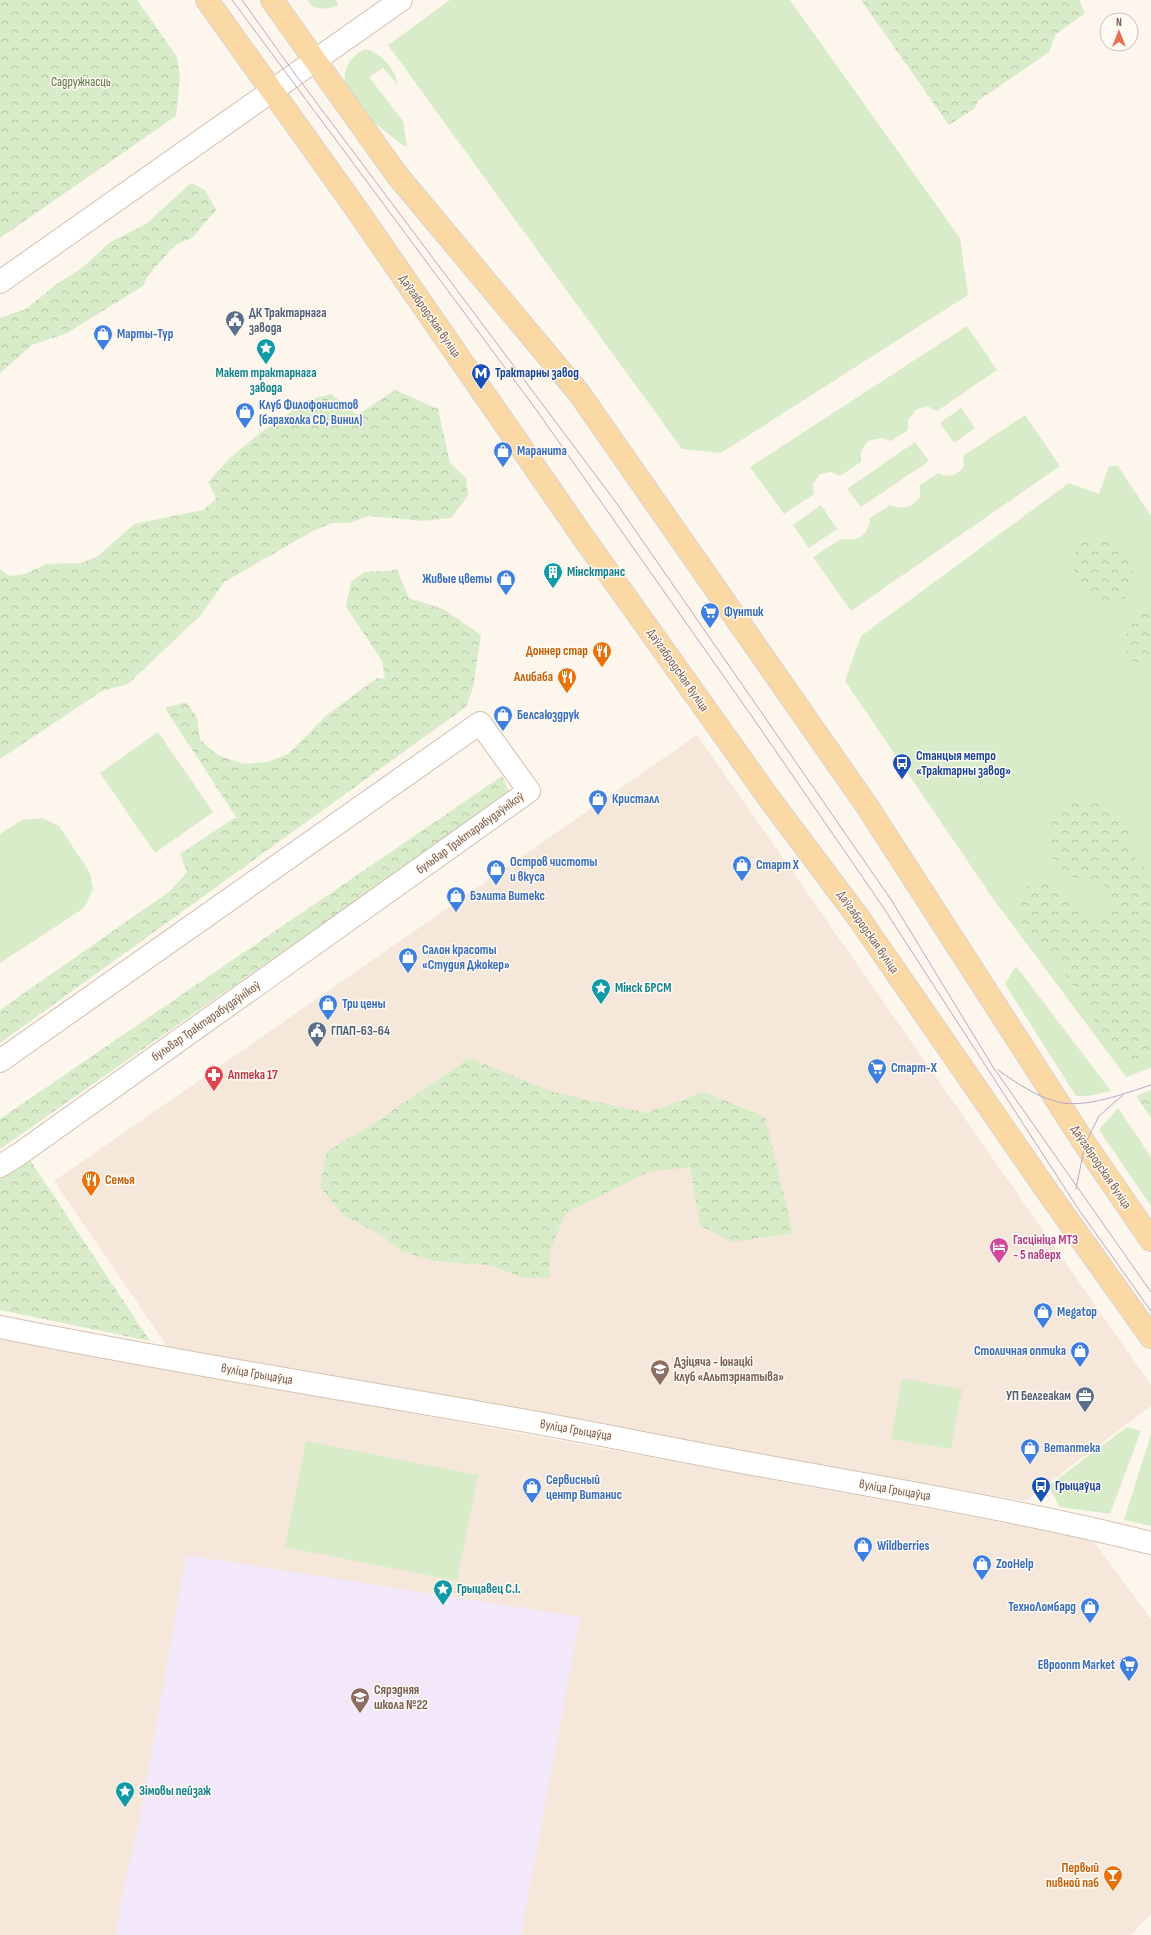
<svg xmlns="http://www.w3.org/2000/svg" width="1151" height="1935" font-family="'Sofia Sans Condensed',sans-serif">
	<style>
		.residential { fill: #f5e8da }
		.education { fill: #f3e8fa }
		.grass { fill: #d8ecc9 }
		.forest { fill: url(#forest-crowns) }
		.lines { fill: none; stroke-linecap: round; stroke-linejoin: round }
		.street-casing { stroke: #d1beb0; stroke-width: 24 }
		.secondary-casing { stroke: #d6c0b0; stroke-width: 24 }
		.primary-casing { stroke: #dad1cd; stroke-width: 24 }
		.street { stroke: #fff; stroke-width: 22 }
		.secondary { stroke: #fff; stroke-width: 22 }
		.primary { stroke: #fbd9a5; stroke-width: 22 }
		.tram { stroke: #b9a8c9; stroke-width: 1 }
		.labels { text-anchor: middle; dominant-baseline: central; stroke-width: 3; stroke-linejoin: round; paint-order: stroke }
		.park-label { font-size: 13px; fill: #537a41; stroke: #fffaf3 }
		.service-label { font-size: 13px; font-weight: bold; fill: #4e5e75; stroke: #fffaf3; text-anchor: start }
		.street-label { font-size: 13px; fill: #7a5c4d; stroke: #fffaf3 }
		.shop-label { font-size: 13px; font-weight: bold; fill: #366cbe; stroke: #fffaf3; text-anchor: start }
		.culture-label { font-size: 13px; font-weight: bold; fill: #0d838f; stroke: #fffaf3; text-anchor: start }
		.transit-label { font-size: 13px; font-weight: bold; fill: #164399; stroke: #fffaf3; text-anchor: start }
		.food-label { font-size: 13px; font-weight: bold; fill: #c56008; stroke: #fffaf3; text-anchor: end }
		.health-label { font-size: 13px; font-weight: bold; fill: #be3a42; stroke: #fffaf3; text-anchor: start }
		.hotel-label { font-size: 13px; font-weight: bold; fill: #b23c85; stroke: #fffaf3; text-anchor: start }
		.education-label { font-size: 13px; font-weight: bold; fill: #785e54; stroke: #fffaf3; text-anchor: start }
	</style>
	<defs>
		<pattern id="forest-crowns" width="20" height="18" patternUnits="userSpaceOnUse"><rect width="20" height="18" fill="#d8ecc9"/><path d="M2 6a3 3 0 1 1 6 0M12 15a3 3 0 1 1 6 0" fill="none" stroke="#b4c2a5"/></pattern>
	</defs>
	<rect width="100%" height="100%" fill="#fdf6ec"/>
	<g class="residential">
		<path d="M 697,735 L 1151,1385 L 1151,1406 L 1025,1501 L 169,1349 L 54,1181 Z"/>
		<path d="M 0,1340 L 37,1344 L 1092,1539 L 1151,1619 L 1151,1914 L 1131,1935 L 0,1935 Z"/>
	</g>
	<path class="education" d="M 186,1555 L 580,1617 L 521,1935 L 116,1935 L 121,1901 L 141,1812 Z"/>
	<g class="grass">
		<path d="M 307,0 L 336,0 L 338,3 L 337,6 C 328,9 321,9 313,7 Z"/>
		<path d="M 450,0 L 790,0 L 960,238 L 968,295 L 721,453 L 682,449 L 388,45 Z"/>
		<path d="M 365,49 C 382,53 395,69 398,85 L 383,68 L 369,77 L 403,121 L 407,147 L 402,145 C 388,133 368,119 356,105 C 339,84 341,61 365,49 Z"/>
		<path d="M 967,326 L 997,370 L 937,411 L 927,406 L 916,410 L 908,420 L 908,430 L 891,441 L 881,438 L 868,441 L 861,451 L 861,462 L 840,476 L 831,472 L 820,474 L 813,484 L 814,494 L 784,514 L 750,467 Z"/>
		<path d="M 961,408 L 975,428 L 954,443 L 940,423 Z"/>
		<path d="M 1025,415 L 1060,466 L 851,611 L 813,557 L 841,539 C 858,541 868,537 870,518 L 890,505 C 903,510 911,508 920,497 L 920,485 L 938,473 C 950,478 955,477 964,466 L 963,456 Z"/>
		<path d="M 915,442 L 929,461 L 861,507 L 847,489 Z"/>
		<path d="M 1109,466 L 1118,466 L 1151,516 L 1151,1068 L 1126,1077 L 994,900 L 845,681 L 861,636 L 1069,483 L 1099,494 Z"/>
		<path d="M 821,505 L 837,529 L 809,548 L 793,525 Z"/>
		<path d="M 158,732 L 213,812 L 155,853 L 100,773 Z"/>
		<path d="M 42,818 L 59,826 L 90,873 L 93,889 L 84,908 L 0,963 L 0,834 L 22,820 Z"/>
		<path d="M 1016,966 L 1111,1091 L 1088,1096 L 1076,1096 L 1005,984 Z"/>
		<path d="M 1118,1108 L 1151,1157 L 1151,1206 L 1099,1130 Z"/>
		<path d="M 902,1378 L 962,1389 L 951,1449 L 891,1439 Z"/>
		<path d="M 1127,1427 L 1141,1431 L 1110,1514 L 1060,1507 L 1048,1486 Z"/>
		<path d="M 1151,1434 L 1151,1526 L 1124,1520 Z"/>
		<path d="M 306,1441 L 478,1475 L 457,1581 L 285,1547 Z"/>
	</g>
	<g class="forest">
		<path d="M 0,0 L 137,0 L 177,57 L 180,79 L 176,116 L 0,238 Z"/>
		<path d="M 861,0 L 1079,0 L 1085,13 L 1056,34 L 1049,52 L 978,101 L 975,108 L 949,125 Z"/>
		<path d="M 191,183 L 205,190 L 216,210 L 193,237 L 174,246 L 147,277 L 143,286 L 67,333 L 32,345 L 0,373 L 0,318 L 26,309 L 58,283 L 82,268 L 109,243 L 146,224 Z"/>
		<path d="M 395,390 L 438,409 L 450,463 L 466,478 L 468,496 L 451,518 L 423,521 L 369,516 L 349,523 L 332,523 L 313,531 L 224,582 L 201,615 L 128,684 L 102,691 L 0,759 L 0,569 L 10,576 L 25,574 L 46,564 L 82,563 L 98,556 L 134,524 L 203,510 L 216,499 L 208,482 L 231,457 L 261,432 L 309,400 L 331,394 L 357,415 Z"/>
		<path d="M 1089,537 L 1111,540 L 1131,556 L 1134,574 L 1125,598 L 1112,604 C 1094,598 1077,589 1073,568 C 1072,561 1077,551 1078,544 Z"/>
		<path d="M 397,570 L 409,598 L 443,609 L 481,635 L 473,688 L 466,707 L 0,1043 L 0,1010 L 170,891 L 187,872 L 180,854 L 236,817 L 165,708 L 186,702 L 197,717 L 200,740 L 218,755 L 243,764 L 267,762 L 288,754 L 328,714 L 377,678 L 385,679 L 382,661 L 346,607 L 351,582 L 364,572 Z"/>
		<path d="M 1141,611 L 1151,611 L 1151,665 L 1149,666 L 1132,661 L 1124,647 L 1129,624 Z"/>
		<path d="M 502,776 L 510,793 L 0,1149 L 0,1119 Z"/>
		<path d="M 1077,796 L 1102,802 L 1117,812 L 1128,832 L 1136,860 L 1151,873 L 1151,1054 L 1136,1062 L 1123,1059 L 1107,1047 L 1084,1000 L 1049,953 L 1027,939 L 1019,919 L 1019,895 L 1030,883 L 1048,881 L 1084,919 L 1108,918 C 1114,901 1114,898 1103,884 C 1092,882 1070,878 1062,871 C 1044,855 1044,827 1056,808 C 1060,803 1072,799 1077,796 Z"/>
		<path d="M 469,1058 L 553,1092 L 646,1113 L 704,1092 L 765,1117 L 793,1233 L 733,1242 L 700,1226 L 690,1167 L 648,1172 L 566,1213 L 550,1251 L 550,1278 L 523,1278 L 490,1265 L 434,1261 L 401,1251 L 384,1237 L 344,1216 L 320,1187 L 327,1151 L 373,1124 Z"/>
		<path d="M 1151,1090 L 1151,1118 L 1136,1096 Z"/>
		<path d="M 30,1160 L 150,1341 L 0,1310 L 0,1179 Z"/>
	</g>
	<g class="lines">
		<defs>
			<path id="street" d="M 0,1061 L 480,723 L 529,791 L 18,1155 L 0,1166"/>
			<g id="secondary">
				<path d="M 0,282 L 401,0"/>
				<path d="M 0,1327 C 160,1359 321,1385 481,1413 C 576,1429 670,1449 764,1466 C 894,1490 1023,1511 1151,1543"/>
			</g>
			<g id="primary">
				<path d="M 207,0 L 355,207 L 583,537 L 771,801 L 858,917 L 1045,1188 L 1151,1337"/>
				<path d="M 272,0 L 397,175 L 579,393 L 867,806 L 1085,1144 L 1151,1240"/>
			</g>
		</defs>
		<use href="#street" class="street-casing"/>
		<use href="#secondary" class="secondary-casing"/>
		<use href="#primary" class="primary-casing"/>
		<use href="#street" class="street"/>
		<use href="#secondary" class="secondary"/>
		<use href="#primary" class="primary"/>
		<g class="tram">
			<path d="M 232,0 L 535,408 L 753,718 L 881,904 L 1077,1207 L 1151,1311"/>
			<path d="M 242,0 L 295,74 L 615,501 L 892,901 L 993,1067 L 1151,1292"/>
			<path d="M 998,1070 C 1017,1083 1035,1096 1058,1102 C 1084,1109 1126,1093 1151,1085"/>
			<path d="M 1076,1189 L 1085,1144 L 1099,1116 L 1123,1095"/>
		</g>
	</g>
	<defs>
		<symbol id="civic-pin" viewBox="-11 -11 22 30"><path d="M0 17L-7.5 6A9.5 9.5 0 1 1 7.5 6Z" fill="#5c6f8a" stroke="#fffaf3"/><path d="M-.6-6.5H3V-4.5H.6V-3L4-1V1h2V6H-6V1h2V-1L-.6-3ZM-1.2 2.5V6h2.4V2.5Z" fill="#fff"/></symbol>
		<symbol id="shop-pin" viewBox="-11 -11 22 30"><path d="M0 17L-7.5 6A9.5 9.5 0 1 1 7.5 6Z" fill="#3f7fe0" stroke="#fffaf3"/><path d="M-5-2.5h2.3a2.7 3.5 0 0 1 5.4 0H5L5.5 6h-11ZM-1.5-2.5h3a1.5 2.3 0 0 0-3 0Z" fill="#fff"/></symbol>
		<symbol id="sight-pin" viewBox="-11 -11 22 30"><path d="M0 17L-7.5 6A9.5 9.5 0 1 1 7.5 6Z" fill="#0f9aa8" stroke="#fffaf3"/><path d="M0-6L1.8-2.2L6-1.7L2.9 1.2L3.7 5.4L0 3.3L-3.7 5.4L-2.9 1.2L-6-1.7L-1.8-2.2Z" fill="#fff"/></symbol>
		<symbol id="metro-pin" viewBox="-11 -11 22 30"><path d="M0 17L-7.5 6A9.5 9.5 0 1 1 7.5 6Z" fill="#1a4fb4" stroke="#fffaf3"/><path d="M-5.5 5V-5H-3L0 0L3-5H5.5V5H3V-.5L0 4L-3-.5V5Z" fill="#fff"/></symbol>
		<symbol id="building-pin" viewBox="-11 -11 22 30"><path d="M0 17L-7.5 6A9.5 9.5 0 1 1 7.5 6Z" fill="#0f9aa8" stroke="#fffaf3"/><path d="M-4-6H4V6H1V3H-1V6H-4ZM-2.5-4.3h1.7v1.8h-1.7ZM.8-4.3h1.7v1.8H.8ZM-2.5-1h1.7V.8h-1.7ZM.8-1h1.7V.8H.8Z" fill="#fff"/></symbol>
		<symbol id="supermarket-pin" viewBox="-11 -11 22 30"><path d="M0 17L-7.5 6A9.5 9.5 0 1 1 7.5 6Z" fill="#3f7fe0" stroke="#fffaf3"/><path d="M-6-5.5h2.5l.6 2H6L4.5 2H-2.5L-4.4-4H-6ZM-1.5 3.2a1.3 1.3 0 1 0 .1 0ZM3 3.2a1.3 1.3 0 1 0 .1 0Z" fill="#fff"/></symbol>
		<symbol id="restaurant-pin" viewBox="-11 -11 22 30"><path d="M0 17L-7.5 6A9.5 9.5 0 1 1 7.5 6Z" fill="#e8710a" stroke="#fffaf3"/><path d="M-5-6h1v4h1v-4h1v4h1v-4h1v5L-1.5 .5V6h-2V.5L-5-1ZM5-6V6H3V1.5H1.5Q1.5-4 5-6Z" fill="#fff"/></symbol>
		<symbol id="bus-pin" viewBox="-11 -11 22 30"><path d="M0 17L-7.5 6A9.5 9.5 0 1 1 7.5 6Z" fill="#1a4fb4" stroke="#fffaf3"/><path d="M-5-6H5V4H4V6H2V4H-2V6H-4V4H-5ZM-3.5-4V0h7V-4ZM-3.5 1.2v1.5H-2V1.2ZM2 1.2v1.5H3.5V1.2Z" fill="#fff"/></symbol>
		<symbol id="pharmacy-pin" viewBox="-11 -11 22 30"><path d="M0 17L-7.5 6A9.5 9.5 0 1 1 7.5 6Z" fill="#e0444e" stroke="#fffaf3"/><path d="M-2-6h4v4h4v4h-4v4h-4v-4h-4v-4h4Z" fill="#fff"/></symbol>
		<symbol id="hotel-pin" viewBox="-11 -11 22 30"><path d="M0 17L-7.5 6A9.5 9.5 0 1 1 7.5 6Z" fill="#d1479c" stroke="#fffaf3"/><path d="M-6-4.5h1.5V1H6V5H4.5V3h-9V5H-6ZM-4 0a1.8 1.8 0 1 1 3.6 0ZM.5 0V-2.5h3Q6-2.5 6 0Z" fill="#fff"/></symbol>
		<symbol id="school-pin" viewBox="-11 -11 22 30"><path d="M0 17L-7.5 6A9.5 9.5 0 1 1 7.5 6Z" fill="#8d6e63" stroke="#fffaf3"/><path d="M0-5L7-2L0 1L-7-2ZM-4 1L0 2.5L4 1V4Q0 6-4 4Z" fill="#fff"/></symbol>
		<symbol id="office-pin" viewBox="-11 -11 22 30"><path d="M0 17L-7.5 6A9.5 9.5 0 1 1 7.5 6Z" fill="#5c6f8a" stroke="#fffaf3"/><path d="M-6-3h4V-5.5h4V-3h4V5H-6ZM-1-4.5V-3h2v-1.5ZM-6 0V1H6V0Z" fill="#fff"/></symbol>
		<symbol id="bar-pin" viewBox="-11 -11 22 30"><path d="M0 17L-7.5 6A9.5 9.5 0 1 1 7.5 6Z" fill="#e8710a" stroke="#fffaf3"/><path d="M-6-5H6L.8 .8V4.5H3.5V6h-7V4.5H-.8V.8Z" fill="#fff"/></symbol>
	</defs>
	<g fill-rule="evenodd">
		<use href="#civic-pin" x="224" y="309" width="22" height="30"/>
		<use href="#shop-pin" x="92" y="323" width="22" height="30"/>
		<use href="#sight-pin" x="255" y="337" width="22" height="30"/>
		<use href="#metro-pin" x="470" y="362" width="22" height="30"/>
		<use href="#shop-pin" x="234" y="401" width="22" height="30"/>
		<use href="#shop-pin" x="492" y="440" width="22" height="30"/>
		<use href="#building-pin" x="542" y="561" width="22" height="30"/>
		<use href="#shop-pin" x="495" y="568" width="22" height="30"/>
		<use href="#supermarket-pin" x="699" y="601" width="22" height="30"/>
		<use href="#restaurant-pin" x="591" y="640" width="22" height="30"/>
		<use href="#restaurant-pin" x="556" y="666" width="22" height="30"/>
		<use href="#shop-pin" x="492" y="704" width="22" height="30"/>
		<use href="#bus-pin" x="891" y="752" width="22" height="30"/>
		<use href="#shop-pin" x="587" y="788" width="22" height="30"/>
		<use href="#shop-pin" x="731" y="854" width="22" height="30"/>
		<use href="#shop-pin" x="485" y="858" width="22" height="30"/>
		<use href="#shop-pin" x="445" y="885" width="22" height="30"/>
		<use href="#shop-pin" x="397" y="946" width="22" height="30"/>
		<use href="#sight-pin" x="590" y="977" width="22" height="30"/>
		<use href="#shop-pin" x="317" y="993" width="22" height="30"/>
		<use href="#civic-pin" x="306" y="1020" width="22" height="30"/>
		<use href="#supermarket-pin" x="866" y="1057" width="22" height="30"/>
		<use href="#pharmacy-pin" x="203" y="1064" width="22" height="30"/>
		<use href="#restaurant-pin" x="80" y="1169" width="22" height="30"/>
		<use href="#hotel-pin" x="988" y="1236" width="22" height="30"/>
		<use href="#shop-pin" x="1032" y="1301" width="22" height="30"/>
		<use href="#shop-pin" x="1069" y="1340" width="22" height="30"/>
		<use href="#school-pin" x="649" y="1358" width="22" height="30"/>
		<use href="#office-pin" x="1074" y="1385" width="22" height="30"/>
		<use href="#shop-pin" x="1019" y="1437" width="22" height="30"/>
		<use href="#bus-pin" x="1030" y="1475" width="22" height="30"/>
		<use href="#shop-pin" x="521" y="1476" width="22" height="30"/>
		<use href="#shop-pin" x="852" y="1535" width="22" height="30"/>
		<use href="#shop-pin" x="971" y="1553" width="22" height="30"/>
		<use href="#sight-pin" x="432" y="1578" width="22" height="30"/>
		<use href="#shop-pin" x="1079" y="1596" width="22" height="30"/>
		<use href="#supermarket-pin" x="1118" y="1654" width="22" height="30"/>
		<use href="#school-pin" x="349" y="1686" width="22" height="30"/>
		<use href="#sight-pin" x="114" y="1780" width="22" height="30"/>
		<use href="#bar-pin" x="1102" y="1864" width="22" height="30"/>
	</g>
	<g class="labels">
		<g class="park-label">
			<text x="81" y="82">Садружнасць</text>
		</g>
		<g class="service-label">
			<text x="249" y="313">ДК Трактарнага<tspan x="249" dy="15">завода</tspan></text>
			<text x="331" y="1031">ГПАП-63-64</text>
			<text x="1071" y="1396" text-anchor="end">УП Белгеакам</text>
		</g>
		<g class="street-label">
			<text transform="translate(430 316) rotate(55)">Даўгабродская вуліца</text>
			<text transform="translate(678 670) rotate(55)">Даўгабродская вуліца</text>
			<text transform="translate(470 833) rotate(-36)">бульвар Трактарабудаўнікоў</text>
			<text transform="translate(868 932) rotate(55)">Даўгабродская вуліца</text>
			<text transform="translate(206 1021) rotate(-35)">бульвар Трактарабудаўнікоў</text>
			<text transform="translate(1101 1167) rotate(56)">Даўгабродская вуліца</text>
			<text transform="translate(257 1374) rotate(10)">вуліца Грыцаўца</text>
			<text transform="translate(576 1430) rotate(10)">вуліца Грыцаўца</text>
			<text transform="translate(895 1490) rotate(10)">вуліца Грыцаўца</text>
		</g>
		<g class="shop-label">
			<text x="117" y="334">Марты-Тур</text>
			<text x="259" y="405">Клуб Филофонистов<tspan x="259" dy="15">(барахолка CD, Винил)</tspan></text>
			<text x="517" y="451">Маранита</text>
			<text x="492" y="579" text-anchor="end">Живые цветы</text>
			<text x="724" y="612">Фунтик</text>
			<text x="517" y="715">Белсаюздрук</text>
			<text x="612" y="799">Кристалл</text>
			<text x="510" y="862">Остров чистоты<tspan x="510" dy="15">и вкуса</tspan></text>
			<text x="756" y="865">Старт Х</text>
			<text x="470" y="896">Бэлита Витекс</text>
			<text x="422" y="950">Салон красоты<tspan x="422" dy="15">«Студия Джокер»</tspan></text>
			<text x="342" y="1004">Три цены</text>
			<text x="891" y="1068">Старт-X</text>
			<text x="1057" y="1312">Megatop</text>
			<text x="1066" y="1351" text-anchor="end">Столичная оптика</text>
			<text x="1044" y="1448">Ветаптека</text>
			<text x="546" y="1480">Сервисный<tspan x="546" dy="15">центр Витанис</tspan></text>
			<text x="877" y="1546">Wildberries</text>
			<text x="996" y="1564">ZooHelp</text>
			<text x="1076" y="1607" text-anchor="end">ТехноЛомбард</text>
			<text x="1115" y="1665" text-anchor="end">Евроопт Market</text>
		</g>
		<g class="culture-label">
			<text x="266" y="373" text-anchor="middle">Макет трактарнага<tspan x="266" dy="15">завода</tspan></text>
			<text x="567" y="572">Мінсктранс</text>
			<text x="615" y="988">Мінск БРСМ</text>
			<text x="457" y="1589">Грыцавец С.І.</text>
			<text x="139" y="1791">Зімовы пейзаж</text>
		</g>
		<g class="transit-label">
			<text x="495" y="373">Трактарны завод</text>
			<text x="916" y="756">Станцыя метро<tspan x="916" dy="15">«Трактарны завод»</tspan></text>
			<text x="1055" y="1486">Грыцаўца</text>
		</g>
		<g class="food-label">
			<text x="588" y="651">Доннер стар</text>
			<text x="553" y="677">Алибаба</text>
			<text x="105" y="1180" text-anchor="start">Семья</text>
			<text x="1099" y="1868">Первый<tspan x="1099" dy="15">пивной паб</tspan></text>
		</g>
		<g class="health-label">
			<text x="228" y="1075">Аптека 17</text>
		</g>
		<g class="hotel-label">
			<text x="1013" y="1240">Гасцініца МТЗ<tspan x="1013" dy="15">- 5 паверх</tspan></text>
		</g>
		<g class="education-label">
			<text x="674" y="1362">Дзіцяча - юнацкі<tspan x="674" dy="15">клуб «Альтэрнатыва»</tspan></text>
			<text x="374" y="1690">Сярэдняя<tspan x="374" dy="15">школа №22</tspan></text>
		</g>
	</g>
	<g transform="translate(1119 32)"><circle r="19" fill="#fffaf3" stroke="#cabbb1"/>
	<path d="M0-3L7 15L0 10L-7 15Z" fill="#e76f51"/>
	<text y="-6" font-size="11" font-weight="bold" text-anchor="middle" fill="#7a5c4d">N</text>
	</g>
</svg>
